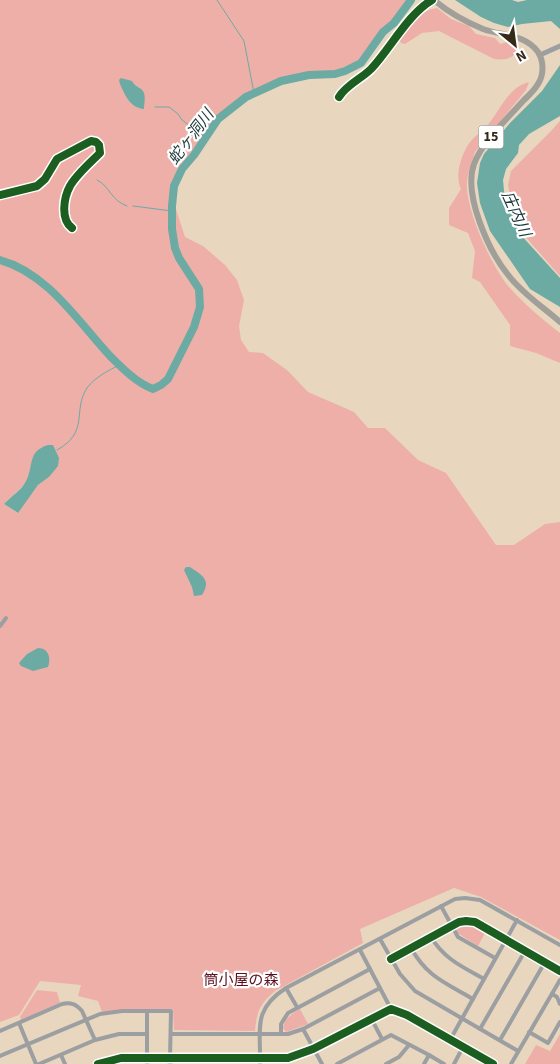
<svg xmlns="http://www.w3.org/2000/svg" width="560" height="1064" font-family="'Source Sans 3','Noto Sans JP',sans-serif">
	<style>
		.green { fill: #efafa9; fill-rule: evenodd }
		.water { fill: #6baba3 }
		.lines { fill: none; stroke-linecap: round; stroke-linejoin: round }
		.stream { stroke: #6baba3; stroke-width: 1 }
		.river { stroke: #6baba3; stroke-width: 8 }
		.minor { stroke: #9c9fa1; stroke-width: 4 }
		.tertiary { stroke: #9c9fa1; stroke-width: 5 }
		.primary { stroke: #a19f9a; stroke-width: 6 }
		.cycleway-casing { stroke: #fff; stroke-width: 11 }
		.cycleway { stroke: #1b5e20; stroke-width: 8 }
		.labels { text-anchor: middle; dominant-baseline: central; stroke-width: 4.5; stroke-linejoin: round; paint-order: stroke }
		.shield { fill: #fff; stroke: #72695d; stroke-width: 1 }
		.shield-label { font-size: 14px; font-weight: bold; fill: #352917 }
		.park-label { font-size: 15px; fill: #5c101f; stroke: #fff }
		.water-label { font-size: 16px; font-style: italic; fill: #203d3d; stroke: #fff }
	</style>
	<rect width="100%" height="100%" fill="#e8d6be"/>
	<g class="green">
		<path d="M 0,0 L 408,0 L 394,18 L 377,35 L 360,60 L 333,72 L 304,73 L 272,82 L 244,95 L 218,116 L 179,168 L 171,194 L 185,237 L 203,246 L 225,265 L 237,280 L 244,300 L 239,326 L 241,340 L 249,352 L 263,353 L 287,370 L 308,392 L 354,412 L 368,428 L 385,428 L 418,460 L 446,473 L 496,545 L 514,545 L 545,524 L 560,522 L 560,940 L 481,897 L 454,888 L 360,929 L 363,943 L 275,991 C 259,1005 257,1011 255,1031 L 174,1030 L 173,1009 L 134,1009 L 102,1012 L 98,1001 L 78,996 L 81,985 L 40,981 L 19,1015 L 0,1022 ZM 121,79 L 140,88 L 138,108 C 127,102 123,91 121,79 ZM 42,447 L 49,477 L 38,485 L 17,513 L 4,504 C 11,496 20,491 26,481 C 33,469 29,455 42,447 Z"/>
		<path d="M 437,8 L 451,19 L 469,26 L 476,34 L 495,38 L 500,44 L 507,42 L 515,46 L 516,53 C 509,60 504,60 494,59 L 439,31 L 422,33 L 405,44 L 401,43 L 399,39 C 410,25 418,11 437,8 Z"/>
		<path d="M 529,82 L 526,90 L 475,152 C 471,164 466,176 467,189 C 469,216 492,267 509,287 C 525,305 542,319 560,333 L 560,363 L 536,353 L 510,346 L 510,325 L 480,282 L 472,278 L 475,251 L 468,233 L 449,225 L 449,208 L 461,189 C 455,176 460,158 468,145 C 472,138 481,132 487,126 C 500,111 508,87 529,82 Z"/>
		<path d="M 560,121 L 560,276 L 522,233 L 513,210 L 508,185 L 511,171 L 551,131 Z"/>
		<path d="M 465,925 L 474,926 L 485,933 L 478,946 L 456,932 L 457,928 Z"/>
		<path d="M 37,990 L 57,992 L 60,1003 L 21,1020 L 20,1017 Z"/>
		<path d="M 300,1009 L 308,1024 L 286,1032 L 283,1028 C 284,1018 292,1014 300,1009 Z"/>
		<path d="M 560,1034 L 560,1064 L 525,1064 L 536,1045 L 550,1051 Z"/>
	</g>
	<g class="water">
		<path d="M 455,0 L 512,0 L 518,2 L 527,0 L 560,0 L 560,29 L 551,21 L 522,24 L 508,27 L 494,23 L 481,17 Z"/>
		<path d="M 560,65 L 560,116 L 529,134 L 519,145 L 518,153 L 506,169 L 503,180 L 505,201 L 512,210 L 520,234 L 560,278 L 560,307 L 530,289 L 490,231 L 480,203 L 477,183 L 480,163 L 484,154 L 510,123 L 542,91 Z"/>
		<path d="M 121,78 L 132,81 C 135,86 137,86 141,89 C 147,93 144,103 144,109 C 130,108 125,95 120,84 L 119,80 Z"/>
		<path d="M 48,445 L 53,445 L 59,458 L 58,466 L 49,477 L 38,485 L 18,513 L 4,504 C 11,496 21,491 26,481 C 34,466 27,451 48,445 Z"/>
		<path d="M 190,567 C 202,575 212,580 202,595 L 194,596 L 192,587 L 184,570 L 186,567 Z"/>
		<path d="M 38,648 C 49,648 51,659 48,667 L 33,671 L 21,666 L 19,663 L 27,654 Z"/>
	</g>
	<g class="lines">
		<g class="stream">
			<path d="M 217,0 L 244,41 L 254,93"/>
			<path d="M 155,107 L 169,107 L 178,114 L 182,120 L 206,138"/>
			<path d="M 97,180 C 111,187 110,200 127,206"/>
			<path d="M 133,206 L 172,211"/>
			<path d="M 57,450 C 90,432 72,411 87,388 C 95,377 108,371 119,365"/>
		</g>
		<path class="river" d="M 0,260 C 48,273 79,323 111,357 C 123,369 137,383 153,389 L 161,385 L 168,379 L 194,327 L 200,307 L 199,289 L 179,258 L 175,248 L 172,229 L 172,206 L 174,186 L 182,169 L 194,155 L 218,119 L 246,97 L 281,81 L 309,75 L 335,74 L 345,71 L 361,63 L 383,32 L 394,23 L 411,0"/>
		<g class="minor">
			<path d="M 339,97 C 346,85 361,79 371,69 C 390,49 408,14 432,0"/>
			<path d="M 0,195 L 37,186 L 45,179 L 57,159 L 91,141 L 96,142 L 99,145 L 100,153 C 90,163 77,174 70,186 C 64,197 60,219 72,228"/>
			<path d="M 0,626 L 6,618"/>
			<path d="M 441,906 L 458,937 L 495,958"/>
			<path d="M 431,937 C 444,959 463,967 484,979"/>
			<path d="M 380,939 L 400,974 L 415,991 L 518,1051"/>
			<path d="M 411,948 C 427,977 446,983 473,999"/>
			<path d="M 360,950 L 391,1009"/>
			<path d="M 391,959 L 459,922 L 466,921 L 475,922 L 560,971"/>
			<path d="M 286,988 L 297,1007"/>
			<path d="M 552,994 L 557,997 L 560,1004"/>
			<path d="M 371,1018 L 382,1039"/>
			<path d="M 19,1023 L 36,1064"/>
			<path d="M 303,1029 L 322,1064"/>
			<path d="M 480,1029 L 525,951"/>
			<path d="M 0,1031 L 62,1004 C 71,1002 76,1004 82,1011 L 95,1040 L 39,1064"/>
			<path d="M 529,1032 L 548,1043 L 560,1022"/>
			<path d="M 171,1034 L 288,1034 L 303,1029 L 380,988"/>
			<path d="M 281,1034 L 281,1024 L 288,1013 L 370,969"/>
			<path d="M 95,1040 L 119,1034 L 147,1034"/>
			<path d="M 450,1040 L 517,920"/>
			<path d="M 500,1040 L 545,962"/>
			<path d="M 61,1055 L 65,1064"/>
			<path d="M 0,1056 L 100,1014 L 122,1011 L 171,1011 L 170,1058 L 288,1058 L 313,1049 L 391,1009 L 407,1015 L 493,1064"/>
			<path d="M 147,1064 L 147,1011"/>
			<path d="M 260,1064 C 261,1029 252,1010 286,988 L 455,899 L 465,898 L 480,900 L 560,945"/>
			<path d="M 337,1064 L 391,1035 L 429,1055"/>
			<path d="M 386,1064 L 399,1057 L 409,1045"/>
			<path d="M 424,1064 L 429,1055 L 444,1064"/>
			<path d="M 454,1064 L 463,1047"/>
			<path d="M 511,1064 L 560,980"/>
		</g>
		<g class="tertiary">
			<path d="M 540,55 L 560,46"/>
			<path d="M 98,1064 C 121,1055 146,1057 170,1058 L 170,1064"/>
			<path d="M 484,1064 L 486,1060"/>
		</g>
		<path class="primary" d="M 434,0 C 448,12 466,22 483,29 C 502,36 525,34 538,52 C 544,61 544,75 538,84 C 534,91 528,96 523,101 C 507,119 482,142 474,164 C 463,195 489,252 509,276 C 523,294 543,307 560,322"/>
		<defs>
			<g id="cycleway">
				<path d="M 339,97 C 346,85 361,79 371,69 C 390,49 408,14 432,0"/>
				<path d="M 0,195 L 37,186 L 45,179 L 57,159 L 91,141 L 96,142 L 99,145 L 100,153 C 90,163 77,174 70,186 C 64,197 60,219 72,228"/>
				<path d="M 391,959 L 459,922 L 466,921 L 475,922 L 560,971"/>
				<path d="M 98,1064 L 121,1058 L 288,1058 L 313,1049 L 391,1009 L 407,1015 L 493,1064"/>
			</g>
		</defs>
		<use href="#cycleway" class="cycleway-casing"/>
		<use href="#cycleway" class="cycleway"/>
	</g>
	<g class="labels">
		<rect class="shield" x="478.5" y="125.5" width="25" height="23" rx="4"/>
		<g class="shield-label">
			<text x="491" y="137">15</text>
		</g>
		<g class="park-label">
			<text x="241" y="980">筒小屋の森</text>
		</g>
		<g class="water-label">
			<text transform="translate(191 137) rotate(-53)">蛇ヶ洞川</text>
			<text transform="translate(516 214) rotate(66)">庄内川</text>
		</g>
	</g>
	<g transform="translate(515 45) rotate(151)" stroke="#ffffff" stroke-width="4" paint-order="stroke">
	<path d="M0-4L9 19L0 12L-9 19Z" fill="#352917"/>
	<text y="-8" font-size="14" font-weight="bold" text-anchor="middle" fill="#352917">N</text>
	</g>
</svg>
